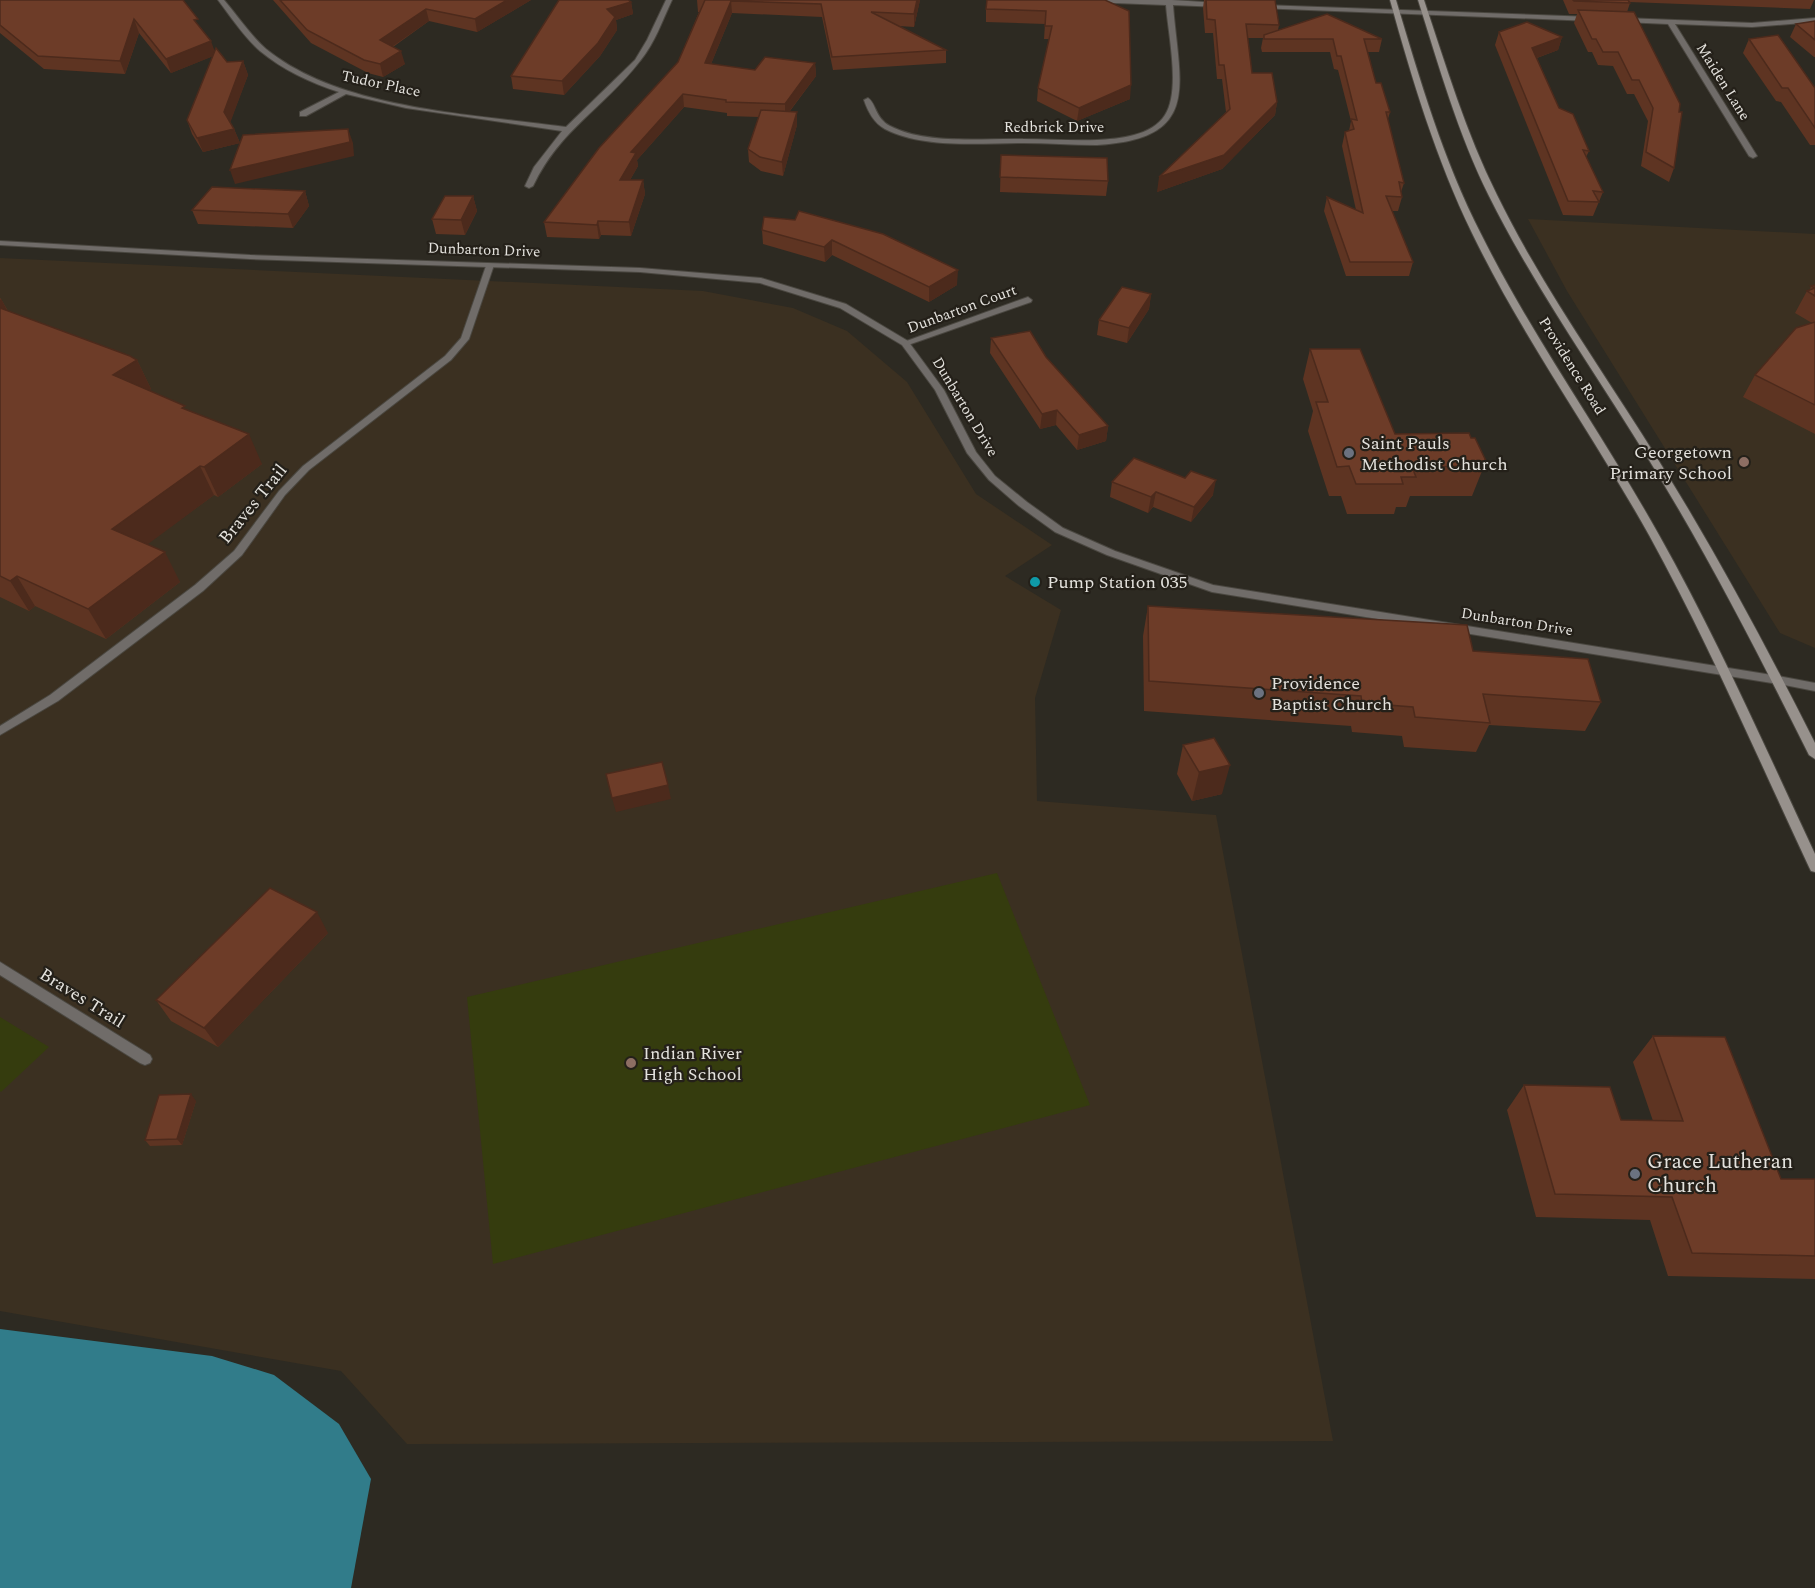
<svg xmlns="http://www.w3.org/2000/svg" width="1815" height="1588" font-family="Spectral,serif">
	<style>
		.education { fill: #3b3021 }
		.green { fill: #353c0e }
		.water { fill: #317c8a }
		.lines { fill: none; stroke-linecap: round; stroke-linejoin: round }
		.minor-casing { stroke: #4a4740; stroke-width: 2 }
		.tertiary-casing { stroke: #4a4740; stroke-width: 2 }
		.secondary-casing { stroke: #4a4740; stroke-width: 2 }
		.minor { fill: #706c69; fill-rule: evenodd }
		.tertiary { fill: #706c69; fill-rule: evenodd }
		.secondary { fill: #97918c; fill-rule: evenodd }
		.wall { fill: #5e3422 }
		.shaded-wall { fill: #4c2a1c }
		.building { fill: #6d3c28; stroke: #4c2a1c; stroke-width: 1.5 }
		.worship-dot { fill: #6b7280; stroke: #242019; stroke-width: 2 }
		.education-dot { fill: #8d6e63; stroke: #242019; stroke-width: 2 }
		.culture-dot { fill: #0f9aa8; stroke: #242019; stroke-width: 2 }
		.labels { text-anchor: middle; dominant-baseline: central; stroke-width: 4.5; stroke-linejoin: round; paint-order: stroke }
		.far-street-label { font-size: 15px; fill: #e4e2dd; stroke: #242019 }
		.poi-label { font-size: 18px; fill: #e4e2dd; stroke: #242019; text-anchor: start }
		.street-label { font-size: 18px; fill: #e4e2dd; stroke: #242019 }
		.near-poi-label { font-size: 21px; fill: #e4e2dd; stroke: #242019; text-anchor: start }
	</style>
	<rect width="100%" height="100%" fill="#2d2a22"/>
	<g class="education">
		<path d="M 1528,219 L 1815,234 L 1815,648 L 1780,633 L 1567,291 Z"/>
		<path d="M 0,258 L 703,291 L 793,308 L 847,331 L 907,382 L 976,494 L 1052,545 L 1005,576 L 1061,610 L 1035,698 L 1037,801 L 1216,815 L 1333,1441 L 407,1444 L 341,1371 L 0,1311 Z"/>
	</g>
	<g class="green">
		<path d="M 997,873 L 1090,1105 L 493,1264 L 467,997 Z"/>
		<path d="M 0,1017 L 49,1047 L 1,1092 L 0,1091 Z"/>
	</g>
	<path class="water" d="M 0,1329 L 212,1356 L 274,1375 L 339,1424 L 371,1479 L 351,1588 L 0,1588 Z"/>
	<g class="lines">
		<defs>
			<g id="minor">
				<path d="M 218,0 L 224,0 C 238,16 250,35 266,49 C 341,110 473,114 566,127 L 635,60 L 647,40 L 666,0 L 672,0 C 662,21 655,43 640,61 C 604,108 560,129 533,186 L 529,188 L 525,186 L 534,167 L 562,131 L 406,108 L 346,94 L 306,116 L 300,116 L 300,112 L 339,92 C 311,83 283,70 260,51 C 244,37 231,17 218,0 Z"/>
				<path d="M 1086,0 L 1172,0 L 1220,3 L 1223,5 L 1220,7 L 1173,5 C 1179,84 1203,139 1097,145 C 1072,145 1047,143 1023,143 C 981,143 924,149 885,129 C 874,123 868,112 864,100 L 868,98 C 876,103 875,118 890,126 C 926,145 983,138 1023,139 C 1047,139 1072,141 1097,140 C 1118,139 1152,136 1165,115 C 1181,90 1168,34 1166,5 L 1089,2 Z"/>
				<path d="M 1261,5 L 1592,17 L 1595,19 L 1592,21 L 1259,8 L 1258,7 Z"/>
				<path d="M 1815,18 L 1815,22 L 1752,27 L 1675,24 L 1757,156 L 1753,158 L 1749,156 L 1668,24 L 1624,22 L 1621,20 L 1624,18 L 1752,23 Z"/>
				<path d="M 487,263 L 494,265 L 469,339 L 451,360 L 309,470 L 285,495 L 242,555 L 203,591 L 58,701 L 0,735 L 0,726 L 50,695 L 195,585 L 234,551 L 279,491 L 303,466 L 445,356 L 461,338 Z"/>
				<path d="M 1028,297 L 1032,300 L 1031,302 L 908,345 L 905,346 L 901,343 Z"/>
				<path d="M 1778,676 L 1815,683 L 1815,691 L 1774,683 L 1772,680 Z"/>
				<path d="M 0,962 L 150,1055 L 152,1059 L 150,1063 L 145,1065 L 140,1063 L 0,975 Z"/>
			</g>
			<path id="tertiary" d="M 0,241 L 250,255 L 640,268 L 761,278 L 846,304 L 908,341 L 944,390 L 976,452 L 995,476 L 1027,502 L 1063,528 L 1115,551 L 1213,585 L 1778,676 L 1784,680 L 1778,684 L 1212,592 L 1107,555 L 1055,532 L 1019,506 L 989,480 L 967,453 L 935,390 L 902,345 L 840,308 L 760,283 L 640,272 L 250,259 L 0,245 Z"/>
			<g id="secondary">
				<path d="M 1390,0 L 1396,0 C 1420,80 1443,160 1481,234 C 1533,338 1602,433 1659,535 C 1717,638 1765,747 1815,854 L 1815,872 L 1811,871 L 1809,867 C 1757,756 1708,642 1649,535 C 1592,433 1523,338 1472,233 C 1436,159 1412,79 1390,0 Z"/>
				<path d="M 1418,0 L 1424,0 C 1446,66 1466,133 1497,195 C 1542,287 1603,371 1657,458 C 1715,550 1766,646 1815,743 L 1815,759 L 1809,755 C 1759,655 1708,555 1649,460 C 1595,372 1535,288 1489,196 C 1458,134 1439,66 1418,0 Z"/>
			</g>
		</defs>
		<use href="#minor" class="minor-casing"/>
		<use href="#tertiary" class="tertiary-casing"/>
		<use href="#secondary" class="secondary-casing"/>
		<use href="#minor" class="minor"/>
		<use href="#tertiary" class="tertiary"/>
		<use href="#secondary" class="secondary"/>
	</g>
	<g class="wall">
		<path d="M 0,0 L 201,28 L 215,52 L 227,62 L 243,61 L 248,75 L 230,122 L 234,129 L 240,143 L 203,152 L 192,134 L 187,120 L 213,56 L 171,73 L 139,33 L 125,74 L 44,69 L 0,33 Z"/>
		<path d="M 273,0 L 531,0 L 477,32 L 429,21 L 393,47 L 405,64 L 383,77 L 368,73 L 311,43 Z"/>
		<path d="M 697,0 L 920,0 L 914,27 L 899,26 L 946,50 L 946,63 L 833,70 L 822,17 L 732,13 L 711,64 L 755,70 L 815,63 L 816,76 L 790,111 L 797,112 L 797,125 L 783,176 L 761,171 L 749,162 L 748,149 L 759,117 L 727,116 L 727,113 L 684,107 L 637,160 L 638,166 L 630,180 L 643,180 L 645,194 L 631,236 L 601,235 L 599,239 L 547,237 L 544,222 L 678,62 L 699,12 L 698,12 Z"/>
		<path d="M 1105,0 L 1130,99 L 1077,121 L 1037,101 L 1038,88 L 1049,39 L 1044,39 L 1045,24 L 986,22 L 986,9 Z"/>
		<path d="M 1204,0 L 1275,0 L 1279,25 L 1278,30 L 1382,39 L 1379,52 L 1368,52 L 1376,83 L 1390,112 L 1388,119 L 1404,183 L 1401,192 L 1402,197 L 1398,211 L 1392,211 L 1413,262 L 1409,276 L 1346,276 L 1324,211 L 1327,197 L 1356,210 L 1342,146 L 1345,132 L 1349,131 L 1351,121 L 1338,70 L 1334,69 L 1330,52 L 1262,52 L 1261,48 L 1263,38 L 1248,38 L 1252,73 L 1277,102 L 1275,115 L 1222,169 L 1157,192 L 1226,112 L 1222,79 L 1217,79 L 1213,33 L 1205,33 L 1203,8 Z"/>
		<path d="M 1563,0 L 1814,0 L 1810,9 L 1629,2 L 1630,3 L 1627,12 L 1674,168 L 1669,182 L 1641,166 L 1648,121 L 1634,94 L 1627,94 L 1613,66 L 1598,65 L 1592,52 L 1588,52 L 1574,23 L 1577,14 L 1569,14 Z"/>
		<path d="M 631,2 L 633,14 L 616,20 L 617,30 L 600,56 L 564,95 L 513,89 L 511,76 Z"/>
		<path d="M 1815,21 L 1815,57 L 1814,57 L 1790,37 L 1796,24 Z"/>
		<path d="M 1499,32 L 1562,37 L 1558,50 L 1537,58 L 1559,108 L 1589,151 L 1586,157 L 1603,192 L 1593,216 L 1563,215 L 1495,45 Z"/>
		<path d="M 1749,39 L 1815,88 L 1815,145 L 1810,145 L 1781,102 L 1776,101 L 1743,53 Z"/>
		<path d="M 1001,155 L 1108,181 L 1106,196 L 1000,192 Z"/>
		<path d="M 305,191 L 309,206 L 293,228 L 198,224 L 192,210 Z"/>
		<path d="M 473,196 L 477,211 L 465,235 L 436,234 L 432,219 Z"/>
		<path d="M 764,217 L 957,285 L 929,302 L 832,255 L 825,262 L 763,244 L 762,230 Z"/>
		<path d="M 1815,285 L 1815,434 L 1743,397 L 1755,375 L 1812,323 L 1795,313 L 1807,291 L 1810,290 L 1811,286 Z"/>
		<path d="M 1151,294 L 1149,309 L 1127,343 L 1097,335 L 1099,320 Z"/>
		<path d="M 0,298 L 1,299 L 8,311 L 137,360 L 151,389 L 149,390 L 186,410 L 262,464 L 218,497 L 214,495 L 147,544 L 180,582 L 106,639 L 35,606 L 29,611 L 0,597 Z"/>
		<path d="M 991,338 L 1046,357 L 1108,426 L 1106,441 L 1077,450 L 1056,425 L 1040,429 L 990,353 Z"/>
		<path d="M 1310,349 L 1395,434 L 1471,438 L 1486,461 L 1472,496 L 1410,496 L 1406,507 L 1396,507 L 1394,514 L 1347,514 L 1341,496 L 1329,496 L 1308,431 L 1313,411 L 1303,379 Z"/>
		<path d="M 1112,482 L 1213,495 L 1191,522 L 1153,507 L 1148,513 L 1110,497 Z"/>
		<path d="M 1148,606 L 1473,651 L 1601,702 L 1585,731 L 1489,725 L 1476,752 L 1404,747 L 1402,736 L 1352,732 L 1351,726 L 1144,711 L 1143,636 Z"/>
		<path d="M 1183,745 L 1222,794 L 1192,801 L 1177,774 Z"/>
		<path d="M 328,933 L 218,1047 L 171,1021 L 156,1000 Z"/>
		<path d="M 1653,1036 L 1781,1179 L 1815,1179 L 1815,1279 L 1668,1276 L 1650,1220 L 1536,1217 L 1507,1110 L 1524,1085 L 1621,1120 L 1653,1121 L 1633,1062 Z"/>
		<path d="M 196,1101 L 182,1145 L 150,1146 L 145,1140 Z"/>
	</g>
	<g class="shaded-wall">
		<path d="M 507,0 L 531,0 L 477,32 L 475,19 Z"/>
		<path d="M 917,0 L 920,0 L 914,27 L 914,14 Z"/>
		<path d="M 731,1 L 732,13 L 706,76 L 705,63 Z"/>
		<path d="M 631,2 L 633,14 L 616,20 L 617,30 L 600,56 L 564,95 L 562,81 L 607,9 Z"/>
		<path d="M 426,9 L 429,21 L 383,53 L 380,40 Z"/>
		<path d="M 134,19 L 139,33 L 125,74 L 120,61 Z"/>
		<path d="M 1562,37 L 1558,50 L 1528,61 L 1532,48 Z"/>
		<path d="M 211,41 L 216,55 L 171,73 L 166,59 Z"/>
		<path d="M 401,51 L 405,64 L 383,77 L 380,64 Z"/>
		<path d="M 243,61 L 248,75 L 229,126 L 224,112 Z"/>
		<path d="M 815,63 L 816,76 L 785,117 L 785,104 Z"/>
		<path d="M 1131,85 L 1130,99 L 1077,121 L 1079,108 Z"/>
		<path d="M 683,94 L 684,107 L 637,160 L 638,166 L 622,194 L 620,180 L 631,152 Z"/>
		<path d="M 1277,102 L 1275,115 L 1222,169 L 1157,192 L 1159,177 Z"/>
		<path d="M 797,112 L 797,125 L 783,176 L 782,162 Z"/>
		<path d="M 234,129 L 240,143 L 203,152 L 197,138 Z"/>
		<path d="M 348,129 L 353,143 L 354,156 L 235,184 L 230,170 Z"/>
		<path d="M 643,180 L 645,194 L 631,236 L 629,222 Z"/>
		<path d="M 305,191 L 309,206 L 293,228 L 288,214 Z"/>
		<path d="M 473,196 L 477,211 L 465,235 L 461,220 Z"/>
		<path d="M 598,221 L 601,235 L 599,239 L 597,225 Z"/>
		<path d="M 832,240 L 832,255 L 825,262 L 824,247 Z"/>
		<path d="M 958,270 L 957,285 L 929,302 L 929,287 Z"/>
		<path d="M 1151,294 L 1149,309 L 1127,343 L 1129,328 Z"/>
		<path d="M 1,299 L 17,328 L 0,322 L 0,300 Z"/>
		<path d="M 137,360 L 151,389 L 128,404 L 113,375 Z"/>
		<path d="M 1057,410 L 1056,425 L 1040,429 L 1042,414 Z"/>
		<path d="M 1108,426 L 1106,441 L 1077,450 L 1079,435 Z"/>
		<path d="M 249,434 L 262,464 L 218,497 L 204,467 Z"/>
		<path d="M 200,466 L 214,495 L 128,559 L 112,529 Z"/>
		<path d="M 1216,480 L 1213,495 L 1191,522 L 1194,507 Z"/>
		<path d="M 1156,492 L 1153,507 L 1148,513 L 1151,497 Z"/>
		<path d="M 165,552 L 180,582 L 106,639 L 88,609 Z"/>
		<path d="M 17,576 L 35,606 L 29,611 L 10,581 Z"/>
		<path d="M 1230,765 L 1222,794 L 1192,801 L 1199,772 Z"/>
		<path d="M 668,785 L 671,799 L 616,812 L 612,798 Z"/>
		<path d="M 317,912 L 328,933 L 218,1047 L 204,1028 Z"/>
		<path d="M 191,1094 L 196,1101 L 182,1145 L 177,1139 Z"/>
	</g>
	<g class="building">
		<path d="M 0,0 L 183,0 L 198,19 L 194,20 L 211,41 L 166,59 L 134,19 L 120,61 L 38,56 L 0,25 Z"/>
		<path d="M 280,0 L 507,0 L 475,19 L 426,9 L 380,40 L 401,51 L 380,64 L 364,60 L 307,30 Z"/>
		<path d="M 559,0 L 628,0 L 631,2 L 607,9 L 615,17 L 598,43 L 562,81 L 511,76 Z"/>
		<path d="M 705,0 L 917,0 L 914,14 L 871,12 L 946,50 L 832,57 L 821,4 L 731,1 L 705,63 L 755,70 L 765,57 L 815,63 L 785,104 L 726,102 L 726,100 L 683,94 L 631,152 L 636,153 L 620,180 L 643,180 L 629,222 L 598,221 L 597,225 L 544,222 L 599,148 L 678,62 Z"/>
		<path d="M 987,0 L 1105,0 L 1129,11 L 1131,85 L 1079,108 L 1038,88 L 1052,26 L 1045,26 L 1046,11 L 986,9 Z"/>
		<path d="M 1206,0 L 1275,0 L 1279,25 L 1246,24 L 1252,73 L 1272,73 L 1277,102 L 1224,155 L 1159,177 L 1230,109 L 1224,65 L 1219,65 L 1215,20 L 1207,19 Z"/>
		<path d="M 1573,0 L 1628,0 L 1630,3 L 1574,1 Z"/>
		<path d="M 1578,10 L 1634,12 L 1680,104 L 1679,112 L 1682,112 L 1674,168 L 1646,152 L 1653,108 L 1639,80 L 1632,80 L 1618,52 L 1603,52 L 1596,39 L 1592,39 Z"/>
		<path d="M 1327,14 L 1382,39 L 1364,39 L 1376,83 L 1381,83 L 1385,96 L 1390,112 L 1386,112 L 1404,183 L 1399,182 L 1402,197 L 1386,196 L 1413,262 L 1350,262 L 1327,197 L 1363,213 L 1345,132 L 1354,129 L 1351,119 L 1357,120 L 1341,56 L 1337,56 L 1333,39 L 1264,39 L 1264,35 Z"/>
		<path d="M 1815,21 L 1815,40 L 1796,24 Z"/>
		<path d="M 1527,22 L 1562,37 L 1532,48 L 1559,108 L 1573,114 L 1589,151 L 1583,150 L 1603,192 L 1593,191 L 1599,202 L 1568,201 L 1499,32 Z"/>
		<path d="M 1778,35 L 1815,88 L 1815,128 L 1788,88 L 1782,88 L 1749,39 Z"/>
		<path d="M 216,48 L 227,62 L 243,61 L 224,112 L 234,129 L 197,138 L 187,120 Z"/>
		<path d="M 761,110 L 797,112 L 782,162 L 760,157 L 748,149 Z"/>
		<path d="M 348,129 L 350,142 L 230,170 L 243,135 Z"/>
		<path d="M 1001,155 L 1107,158 L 1108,181 L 1000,177 Z"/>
		<path d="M 212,187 L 305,191 L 288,214 L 192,210 Z"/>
		<path d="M 445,196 L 473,196 L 461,220 L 432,219 Z"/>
		<path d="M 799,211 L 883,234 L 958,270 L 929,287 L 832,240 L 824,247 L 762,230 L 764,217 L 795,220 Z"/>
		<path d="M 1815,285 L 1815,296 L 1807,291 L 1815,288 L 1811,286 Z"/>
		<path d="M 1122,287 L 1151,294 L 1129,328 L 1099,320 Z"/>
		<path d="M 0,308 L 130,356 L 137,360 L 113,375 L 185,406 L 182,408 L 249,434 L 204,467 L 200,466 L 112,529 L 165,552 L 88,609 L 17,576 L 10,581 L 0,576 Z"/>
		<path d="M 1815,322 L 1815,405 L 1755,375 L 1796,328 Z"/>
		<path d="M 1030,331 L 1046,357 L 1108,426 L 1079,435 L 1057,410 L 1042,414 L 991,338 Z"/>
		<path d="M 1310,349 L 1360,349 L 1395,434 L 1469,433 L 1471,438 L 1475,438 L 1486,461 L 1481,461 L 1483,466 L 1412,467 L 1416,477 L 1401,477 L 1403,484 L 1356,484 L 1349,466 L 1337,467 L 1316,402 L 1328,402 Z"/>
		<path d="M 1134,458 L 1185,478 L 1191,471 L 1216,480 L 1194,507 L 1156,492 L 1151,497 L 1112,482 Z"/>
		<path d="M 1148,606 L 1467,625 L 1473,651 L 1588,659 L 1601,702 L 1483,694 L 1490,723 L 1415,717 L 1413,707 L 1362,703 L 1361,696 L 1149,681 Z"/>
		<path d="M 1214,738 L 1230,765 L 1199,772 L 1183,745 Z"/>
		<path d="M 662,762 L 668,785 L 612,798 L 606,774 Z"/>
		<path d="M 270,888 L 317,912 L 204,1028 L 156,1000 Z"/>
		<path d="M 1653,1036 L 1725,1037 L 1781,1179 L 1815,1179 L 1815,1256 L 1692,1253 L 1672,1197 L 1555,1194 L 1524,1085 L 1610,1087 L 1621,1120 L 1683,1121 Z"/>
		<path d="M 191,1094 L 177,1139 L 145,1140 L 159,1095 Z"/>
	</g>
	<g class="worship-dot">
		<circle cx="1349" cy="453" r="6"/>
		<circle cx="1259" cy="693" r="6"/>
		<circle cx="1635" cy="1174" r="6"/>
	</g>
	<g class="education-dot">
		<circle cx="1744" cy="462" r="6"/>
		<circle cx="631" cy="1063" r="6"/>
	</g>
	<circle class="culture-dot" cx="1035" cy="582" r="6"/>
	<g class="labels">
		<g class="far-street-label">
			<text transform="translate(1723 82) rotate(58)">Maiden Lane</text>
			<text transform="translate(381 84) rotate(12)">Tudor Place</text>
			<text x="1054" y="127">Redbrick Drive</text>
			<text transform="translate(484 250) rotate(2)">Dunbarton Drive</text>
			<text transform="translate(962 309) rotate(-20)">Dunbarton Court</text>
			<text transform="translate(1572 366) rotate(58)">Providence Road</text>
			<text transform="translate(965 407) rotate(59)">Dunbarton Drive</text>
			<text transform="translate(1517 622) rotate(9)">Dunbarton Drive</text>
		</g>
		<g class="poi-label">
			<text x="1361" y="443">Saint Pauls<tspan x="1361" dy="21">Methodist Church</tspan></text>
			<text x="1732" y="452" text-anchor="end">Georgetown<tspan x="1732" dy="21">Primary School</tspan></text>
			<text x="1047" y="582">Pump Station 035</text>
			<text x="1271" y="683">Providence<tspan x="1271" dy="21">Baptist Church</tspan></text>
			<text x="643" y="1053">Indian River<tspan x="643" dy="21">High School</tspan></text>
		</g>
		<g class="street-label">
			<text transform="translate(253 504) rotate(-51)">Braves Trail</text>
			<text transform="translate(82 998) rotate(32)">Braves Trail</text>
		</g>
		<g class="near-poi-label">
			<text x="1647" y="1162">Grace Lutheran<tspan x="1647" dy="24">Church</tspan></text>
		</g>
	</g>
</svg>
